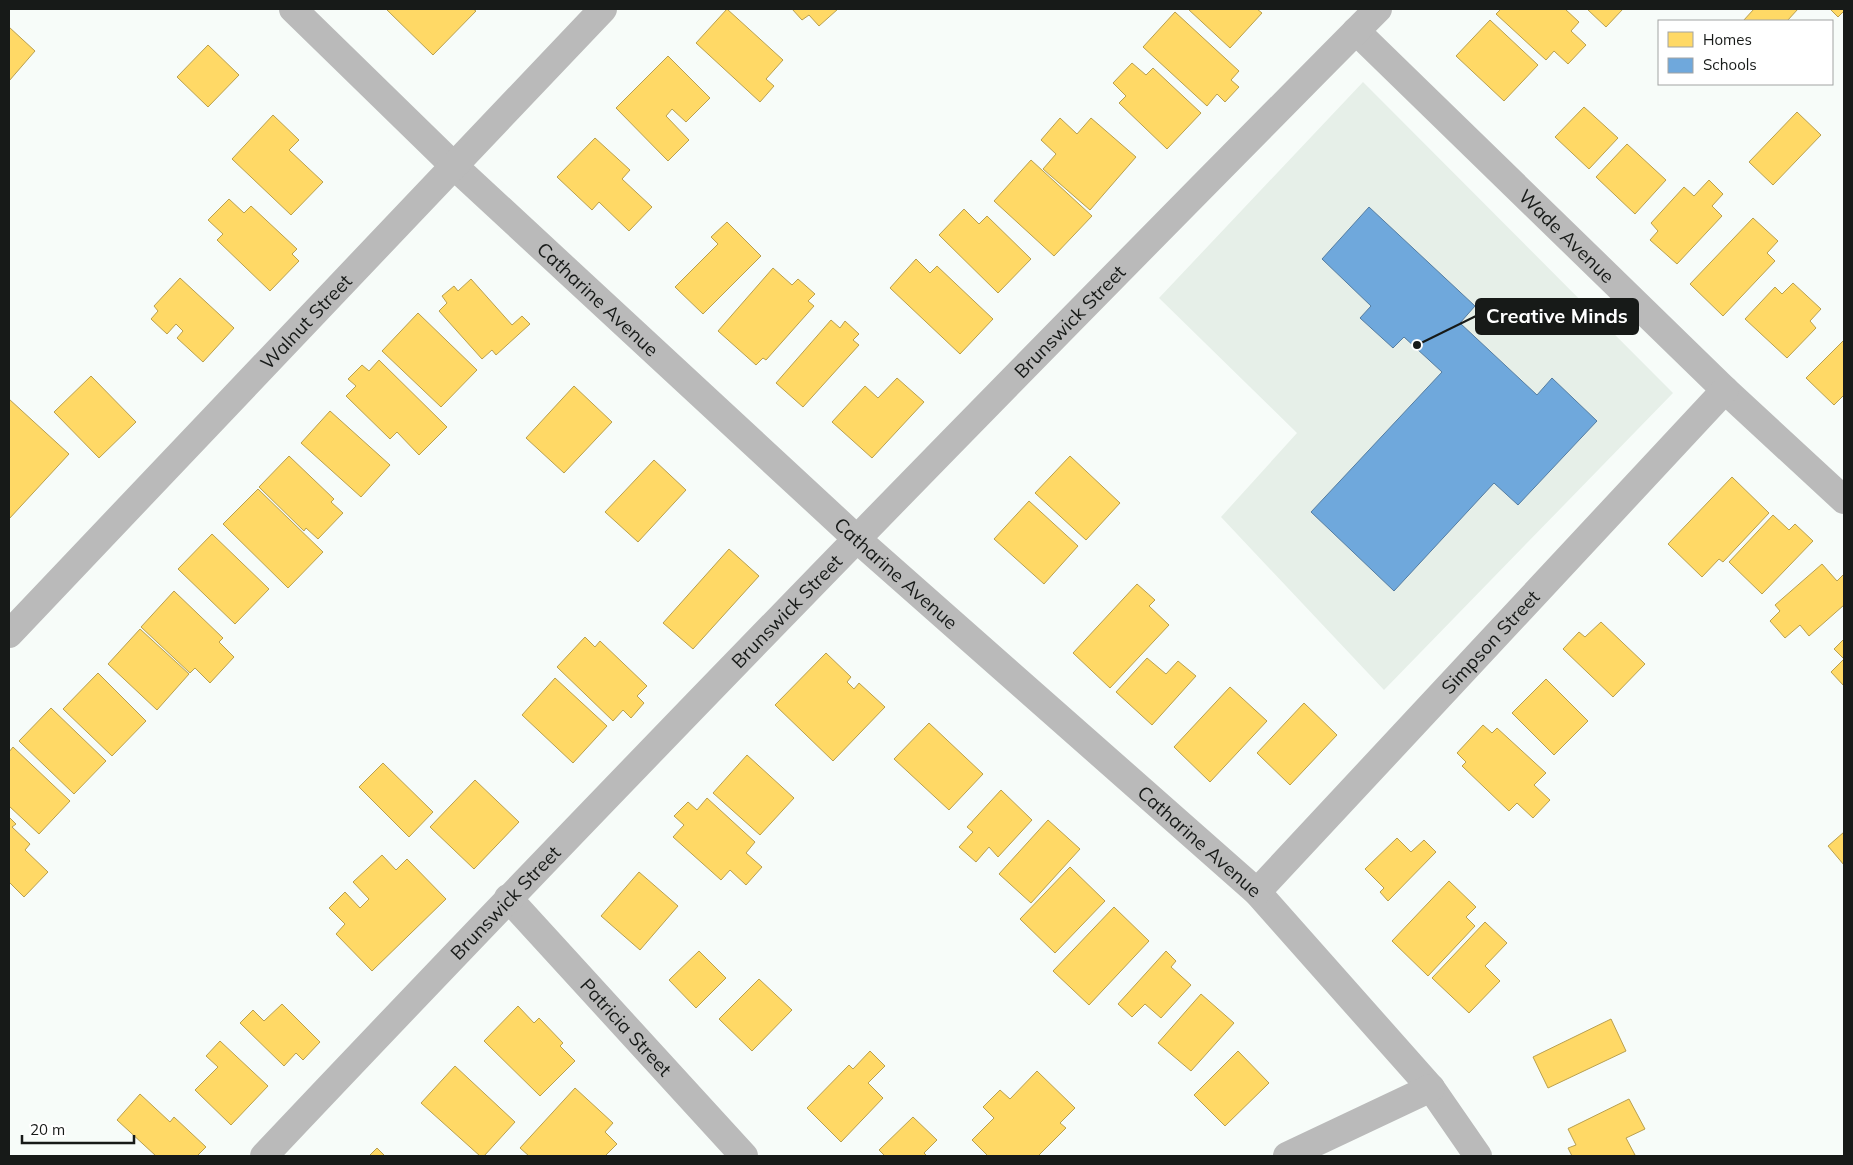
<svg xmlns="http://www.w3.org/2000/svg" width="1853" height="1165" font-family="Mulish,sans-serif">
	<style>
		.built { fill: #e6efe8 }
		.homes { fill: #ffd966; stroke: #b9a04f }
		.schools { fill: #6fa8dc; stroke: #557da1 }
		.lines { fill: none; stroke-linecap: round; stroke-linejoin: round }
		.street { stroke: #bababa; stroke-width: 28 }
		.labels { text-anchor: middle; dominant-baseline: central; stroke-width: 5; stroke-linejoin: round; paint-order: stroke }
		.street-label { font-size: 19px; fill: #171a18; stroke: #fff }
		.leader { fill: none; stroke: #171a18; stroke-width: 2 }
		.callout-dot { fill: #171a18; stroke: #fff; stroke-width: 2 }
		.callout { fill: #171a18; stroke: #171a18; stroke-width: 2 }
		.callout-label { font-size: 20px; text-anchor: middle; font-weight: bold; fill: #fff }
	</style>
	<rect width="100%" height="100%" fill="#f7fcf9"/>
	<path class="built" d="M 1363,82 L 1673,393 L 1384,690 L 1221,517 L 1297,433 L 1159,298 Z"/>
	<g class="homes">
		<path d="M 386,9 L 473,9 L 476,11 L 433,55 Z"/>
		<path d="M 727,9 L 783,60 L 766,79 L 774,86 L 760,102 L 696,43 Z"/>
		<path d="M 792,9 L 838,9 L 819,26 L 809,15 L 802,20 Z"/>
		<path d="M 1188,9 L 1257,9 L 1262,13 L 1230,48 Z"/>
		<path d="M 1501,9 L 1565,9 L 1579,22 L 1571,31 L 1586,45 L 1568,64 L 1554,51 L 1546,60 L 1496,14 Z"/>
		<path d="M 1587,9 L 1623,9 L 1606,27 Z"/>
		<path d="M 1754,9 L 1798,9 L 1787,21 L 1743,21 Z"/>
		<path d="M 1830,9 L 1844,9 L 1844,11 L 1838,17 Z"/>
		<path d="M 1175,12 L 1239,71 L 1231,80 L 1239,87 L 1225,102 L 1217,94 L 1207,106 L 1143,47 Z"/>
		<path d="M 1490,20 L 1538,65 L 1504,101 L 1456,56 Z"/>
		<path d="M 9,27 L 35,51 L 9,81 Z"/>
		<path d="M 208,45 L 239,75 L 208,107 L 177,77 Z"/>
		<path d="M 668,56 L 710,98 L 686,122 L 672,109 L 666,116 L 689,140 L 668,161 L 616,108 Z"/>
		<path d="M 1132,63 L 1146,75 L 1153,68 L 1201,113 L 1167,149 L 1119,103 L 1126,96 L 1113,83 Z"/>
		<path d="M 1584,107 L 1618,138 L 1589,169 L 1555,137 Z"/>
		<path d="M 1797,112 L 1821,135 L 1773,185 L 1749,162 Z"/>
		<path d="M 273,115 L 299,140 L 289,150 L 323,182 L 291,215 L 232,159 Z"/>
		<path d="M 1060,118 L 1077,134 L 1091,118 L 1136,157 L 1090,210 L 1043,169 L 1056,154 L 1041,140 Z"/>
		<path d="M 595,138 L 630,170 L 622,179 L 652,207 L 629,231 L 599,202 L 592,210 L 557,177 Z"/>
		<path d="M 1627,144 L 1666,180 L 1635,214 L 1596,177 Z"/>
		<path d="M 1031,160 L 1092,216 L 1054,256 L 994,201 Z"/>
		<path d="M 1709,180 L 1723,194 L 1712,206 L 1722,216 L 1677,264 L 1650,240 L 1658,231 L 1651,223 L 1684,187 L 1694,196 Z"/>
		<path d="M 229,199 L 244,213 L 251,206 L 297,249 L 292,254 L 299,261 L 270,291 L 217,240 L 223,234 L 208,220 Z"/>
		<path d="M 964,209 L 979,224 L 987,216 L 1031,259 L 998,293 L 939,235 Z"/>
		<path d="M 1753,218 L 1778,241 L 1767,253 L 1775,261 L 1723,316 L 1690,284 Z"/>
		<path d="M 727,222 L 761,256 L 703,314 L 675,287 L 718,244 L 711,237 Z"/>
		<path d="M 916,259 L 930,273 L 937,266 L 993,319 L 960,354 L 890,288 Z"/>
		<path d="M 773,268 L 792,285 L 798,279 L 815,294 L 808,301 L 814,306 L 766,360 L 763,358 L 756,365 L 718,331 Z"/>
		<path d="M 180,278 L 234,328 L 203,362 L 177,338 L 183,331 L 176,324 L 167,334 L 151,319 L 158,311 L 154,306 Z"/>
		<path d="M 471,279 L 512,325 L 522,316 L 530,324 L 496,355 L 492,350 L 482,359 L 439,311 L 447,303 L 442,296 L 454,286 L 458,291 Z"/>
		<path d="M 1793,283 L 1821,309 L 1810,321 L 1816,328 L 1787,358 L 1745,319 L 1775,287 L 1782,294 Z"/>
		<path d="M 418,313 L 477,370 L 441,407 L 382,351 Z"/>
		<path d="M 831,320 L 840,328 L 845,321 L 859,334 L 853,340 L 859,345 L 803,407 L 776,383 Z"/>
		<path d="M 1844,340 L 1844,395 L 1834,405 L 1806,378 Z"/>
		<path d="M 379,360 L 447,427 L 419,455 L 397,432 L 390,439 L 346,396 L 356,386 L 348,379 L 362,365 L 369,371 Z"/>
		<path d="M 91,376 L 136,422 L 99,458 L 54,412 Z"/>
		<path d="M 897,378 L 924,402 L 872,458 L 832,422 L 865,386 L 878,398 Z"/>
		<path d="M 574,386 L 612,422 L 564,473 L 526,438 Z"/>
		<path d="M 9,399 L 69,454 L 9,519 Z"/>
		<path d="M 330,411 L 390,465 L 361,497 L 301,443 Z"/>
		<path d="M 289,456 L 334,499 L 331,502 L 343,513 L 318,539 L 306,528 L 304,531 L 259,487 Z"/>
		<path d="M 1070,456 L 1120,503 L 1086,540 L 1035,493 Z"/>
		<path d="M 654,460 L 686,490 L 638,542 L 605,512 Z"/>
		<path d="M 1732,477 L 1769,513 L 1723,562 L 1719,559 L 1702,577 L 1668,544 Z"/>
		<path d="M 258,489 L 323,552 L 288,588 L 223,524 Z"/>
		<path d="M 1029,501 L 1078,546 L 1044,584 L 994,539 Z"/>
		<path d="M 1773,515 L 1789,530 L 1795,524 L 1813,541 L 1762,594 L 1729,562 Z"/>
		<path d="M 212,534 L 269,589 L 235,624 L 178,569 Z"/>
		<path d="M 729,549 L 759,576 L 693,649 L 663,623 Z"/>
		<path d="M 1822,564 L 1837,581 L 1844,574 L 1844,605 L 1809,636 L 1800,625 L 1785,638 L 1770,621 L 1780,611 L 1775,605 Z"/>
		<path d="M 1137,584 L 1155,600 L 1149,606 L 1169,625 L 1110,688 L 1073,653 Z"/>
		<path d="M 174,591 L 223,638 L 219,642 L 234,657 L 210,683 L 195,668 L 190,673 L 141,627 Z"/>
		<path d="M 1601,622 L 1645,664 L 1613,697 L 1563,649 L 1579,632 L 1585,637 Z"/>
		<path d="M 140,629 L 189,674 L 157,710 L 108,664 Z"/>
		<path d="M 585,637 L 595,647 L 600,641 L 647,686 L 637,696 L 644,703 L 631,718 L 623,710 L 613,721 L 557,667 Z"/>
		<path d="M 1844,639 L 1844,686 L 1831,672 L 1844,659 L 1834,649 Z"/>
		<path d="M 826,653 L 851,677 L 847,682 L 854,689 L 859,683 L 885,707 L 833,761 L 775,705 Z"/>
		<path d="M 1147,658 L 1166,674 L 1178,661 L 1196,676 L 1152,725 L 1116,692 Z"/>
		<path d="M 98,673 L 146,721 L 112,756 L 63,709 Z"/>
		<path d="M 555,678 L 607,726 L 573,763 L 522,715 Z"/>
		<path d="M 1546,679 L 1588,721 L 1554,755 L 1512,713 Z"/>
		<path d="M 1230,687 L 1267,721 L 1210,782 L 1174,747 Z"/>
		<path d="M 1304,703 L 1337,735 L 1290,785 L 1257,753 Z"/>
		<path d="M 51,708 L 106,761 L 74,794 L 19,741 Z"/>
		<path d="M 929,723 L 983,774 L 949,810 L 894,759 Z"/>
		<path d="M 1483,725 L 1492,733 L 1497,728 L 1546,773 L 1534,785 L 1550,800 L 1533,818 L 1517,803 L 1509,811 L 1462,766 L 1466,762 L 1457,753 Z"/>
		<path d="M 13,747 L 70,801 L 39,834 L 9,806 L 9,752 Z"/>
		<path d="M 747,755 L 794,798 L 760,835 L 713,793 Z"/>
		<path d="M 383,763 L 433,812 L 409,837 L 359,787 Z"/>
		<path d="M 475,780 L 519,822 L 474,869 L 430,827 Z"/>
		<path d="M 1001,790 L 1032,820 L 998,857 L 989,847 L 976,862 L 959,847 L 973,832 L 967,827 Z"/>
		<path d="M 707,798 L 755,842 L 746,853 L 762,867 L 746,885 L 730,870 L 721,880 L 673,837 L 684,825 L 674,816 L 688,802 L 697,810 Z"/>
		<path d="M 9,817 L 16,824 L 12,827 L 30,844 L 25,850 L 48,872 L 24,897 L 9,882 Z"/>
		<path d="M 1048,820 L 1080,849 L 1031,903 L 999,874 Z"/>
		<path d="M 1844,832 L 1844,865 L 1828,846 Z"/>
		<path d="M 1397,838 L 1411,852 L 1424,840 L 1436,852 L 1388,901 L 1380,892 L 1384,888 L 1365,869 Z"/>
		<path d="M 382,855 L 396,870 L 407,859 L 446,899 L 372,971 L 336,934 L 345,924 L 329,908 L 345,892 L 360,908 L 369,899 L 353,882 Z"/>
		<path d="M 1070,867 L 1105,901 L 1055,953 L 1020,919 Z"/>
		<path d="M 639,872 L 678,906 L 640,950 L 601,916 Z"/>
		<path d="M 1449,881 L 1476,907 L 1466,917 L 1475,926 L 1428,976 L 1392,941 Z"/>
		<path d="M 1114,907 L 1149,941 L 1089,1005 L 1053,971 Z"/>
		<path d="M 1485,922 L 1507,943 L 1485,966 L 1500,981 L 1469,1013 L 1432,978 Z"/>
		<path d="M 699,951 L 726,978 L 696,1008 L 669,980 Z"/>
		<path d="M 1166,951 L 1176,961 L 1171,967 L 1191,985 L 1161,1018 L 1145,1004 L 1132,1017 L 1118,1004 Z"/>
		<path d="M 759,979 L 792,1010 L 752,1051 L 719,1019 Z"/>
		<path d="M 1201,994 L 1234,1023 L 1191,1071 L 1158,1043 Z"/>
		<path d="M 282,1004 L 320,1042 L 303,1060 L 296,1053 L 284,1066 L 240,1023 L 253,1010 L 264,1021 Z"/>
		<path d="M 518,1006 L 534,1023 L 539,1018 L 563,1043 L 560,1046 L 575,1061 L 540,1096 L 484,1041 Z"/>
		<path d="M 1611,1019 L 1626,1051 L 1548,1088 L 1533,1057 Z"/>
		<path d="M 220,1041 L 268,1086 L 231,1125 L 195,1090 L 218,1067 L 206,1056 Z"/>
		<path d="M 870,1051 L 885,1066 L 868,1083 L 883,1098 L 841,1142 L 807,1108 L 849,1065 L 853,1069 Z"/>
		<path d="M 1238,1051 L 1269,1083 L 1225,1126 L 1194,1095 Z"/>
		<path d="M 455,1066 L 515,1122 L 484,1156 L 480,1156 L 421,1103 Z"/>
		<path d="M 1037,1071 L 1075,1108 L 1060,1123 L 1066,1128 L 1038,1156 L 988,1156 L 972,1140 L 994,1118 L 983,1107 L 1000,1090 L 1010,1099 Z"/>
		<path d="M 575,1088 L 613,1123 L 605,1132 L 617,1144 L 605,1156 L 529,1156 L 520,1148 Z"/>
		<path d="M 140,1094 L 170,1122 L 174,1117 L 206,1147 L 197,1156 L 156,1156 L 117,1120 Z"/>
		<path d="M 1629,1099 L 1645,1129 L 1626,1138 L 1635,1155 L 1631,1156 L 1572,1156 L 1568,1148 L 1576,1145 L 1568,1129 Z"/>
		<path d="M 913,1117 L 937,1140 L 924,1153 L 927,1156 L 885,1156 L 879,1150 Z"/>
		<path d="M 377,1148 L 385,1156 L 369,1156 Z"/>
	</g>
	<path class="schools" d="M 1369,207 L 1475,306 L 1460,323 L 1537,395 L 1552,378 L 1597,421 L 1518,505 L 1494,483 L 1394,591 L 1311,512 L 1442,372 L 1404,337 L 1393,348 L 1360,318 L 1371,306 L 1322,259 Z"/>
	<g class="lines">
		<g class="street">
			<path id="s1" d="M 293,9 L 453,165 L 857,539 L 1257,892 L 1431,1088 L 1478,1156"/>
			<path id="s2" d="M 1356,31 L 1725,390 L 1844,500"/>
			<path id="s3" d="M 9,634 L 603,9"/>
			<path id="s4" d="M 1257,892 L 1725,390"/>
			<path id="s5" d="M 508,898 L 744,1156"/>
			<path id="s6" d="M 264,1156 C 630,769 1003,387 1378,9"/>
			<path d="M 1287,1156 L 1431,1088"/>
		</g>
	</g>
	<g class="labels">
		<g class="street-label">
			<text stroke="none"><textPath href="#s2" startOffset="294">Wade Avenue</textPath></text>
			<text stroke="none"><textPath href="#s1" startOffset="421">Catharine Avenue</textPath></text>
			<text stroke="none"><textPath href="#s3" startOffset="431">Walnut Street</textPath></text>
			<text stroke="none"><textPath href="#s6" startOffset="1160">Brunswick Street</textPath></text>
			<text stroke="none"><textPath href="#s1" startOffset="826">Catharine Avenue</textPath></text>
			<text stroke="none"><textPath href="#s6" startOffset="755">Brunswick Street</textPath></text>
			<text stroke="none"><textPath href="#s4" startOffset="342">Simpson Street</textPath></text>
			<text stroke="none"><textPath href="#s1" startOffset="1231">Catharine Avenue</textPath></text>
			<text stroke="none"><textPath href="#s6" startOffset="350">Brunswick Street</textPath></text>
			<text stroke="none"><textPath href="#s5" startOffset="175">Patricia Street</textPath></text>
		</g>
	</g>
	<path class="leader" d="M1417 345L1476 316"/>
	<circle class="callout-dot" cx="1417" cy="345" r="5"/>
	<rect class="callout" x="1476" y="299" width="162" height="35" rx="5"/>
	<g class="callout-label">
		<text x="1557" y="323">Creative Minds</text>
	</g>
	<rect width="1853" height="1165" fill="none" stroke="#171a18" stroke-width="20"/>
	<rect x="1658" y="20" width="175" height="65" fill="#ffffff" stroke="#a2a3a3"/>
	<rect x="1668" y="32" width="25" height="15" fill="#ffd966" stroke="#a2a3a3"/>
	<text x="1703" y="45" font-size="15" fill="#171a18">Homes</text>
	<rect x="1668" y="58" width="25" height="15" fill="#6fa8dc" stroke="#a2a3a3"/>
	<text x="1703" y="70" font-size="15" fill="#171a18">Schools</text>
	<path d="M22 1135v8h112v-8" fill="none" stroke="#171a18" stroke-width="2.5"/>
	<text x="30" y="1135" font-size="15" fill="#171a18" stroke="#ffffff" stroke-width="4" paint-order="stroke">20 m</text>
</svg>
